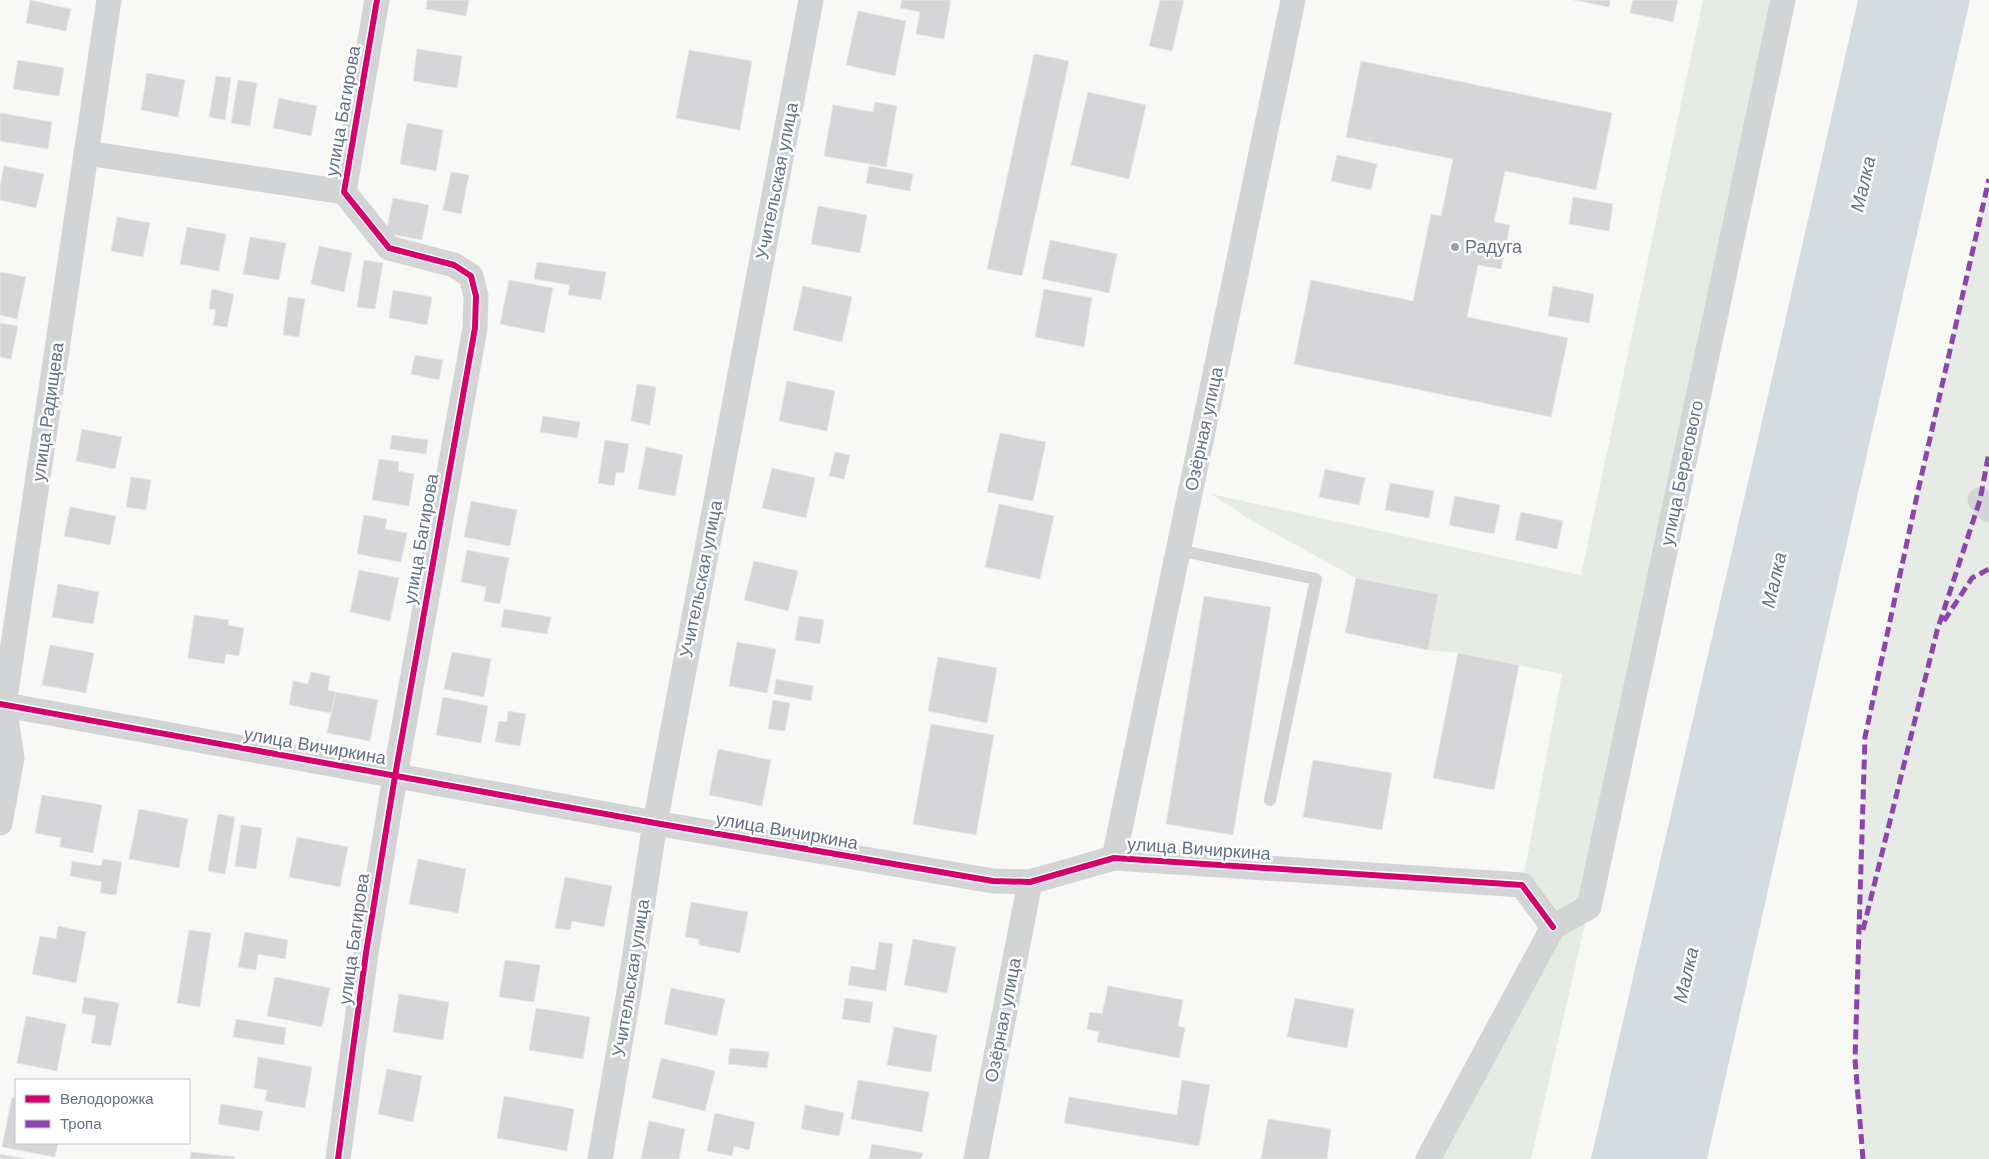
<svg xmlns="http://www.w3.org/2000/svg" width="1989" height="1159" font-family="Helvetica,sans-serif">
	<style>
		.green { fill: #e6ebe5 }
		.water { fill: #d6dbe0 }
		.building { fill: #d6d6d8; stroke: #e7e7e6 }
		.lines { fill: none; stroke-linecap: round; stroke-linejoin: round }
		.lane { stroke: #d3d4d5; stroke-width: 12 }
		.street { stroke: #d3d4d5; stroke-width: 25 }
		.quiet { stroke: #8e44ad; stroke-width: 5; stroke-dasharray: 10 5; stroke-linecap: butt }
		.cycleway-casing { stroke: #fff; stroke-width: 9 }
		.cycleway { stroke: #d6006c; stroke-width: 6 }
		.poi-dot { fill: #98a0b0; stroke: #fff; stroke-width: 2 }
		.labels { text-anchor: middle; dominant-baseline: central; stroke-width: 5; stroke-linejoin: round; paint-order: stroke }
		.street-label { font-size: 18px; fill: #65718a; stroke: #fff }
		.poi-label { font-size: 18px; fill: #65718a; stroke: #fff; text-anchor: start }
		.water-label { font-size: 19px; font-style: italic; fill: #617385; stroke: #fff }
	</style>
	<rect width="100%" height="100%" fill="#f8f8f7"/>
	<g class="green">
		<path d="M 1703,0 L 1767,0 L 1782,3 L 1589,907 L 1531,1159 L 1428,1159 L 1553,927 L 1522,885 L 1562,674 L 1458,653 L 1428,650 L 1438,594 L 1356,578 L 1254,522 L 1211,494 L 1581,575 Z"/>
		<path d="M 1989,179 L 1989,1159 L 1863,1159 L 1855,1059 L 1865,737 L 1918,491 Z"/>
	</g>
	<path class="water" d="M 1858,0 L 1970,0 L 1707,1159 L 1591,1159 L 1767,400 Z"/>
	<g class="building">
		<path d="M 30,0 L 71,9 L 66,31 L 26,23 Z"/>
		<path d="M 427,0 L 469,0 L 466,16 L 426,9 Z"/>
		<path d="M 902,0 L 951,0 L 944,39 L 916,34 L 920,12 L 900,8 Z"/>
		<path d="M 1160,0 L 1184,0 L 1172,51 L 1149,46 Z"/>
		<path d="M 1574,0 L 1610,0 L 1609,7 Z"/>
		<path d="M 1633,0 L 1678,0 L 1673,22 L 1630,13 Z"/>
		<path d="M 858,11 L 906,21 L 895,76 L 846,65 Z"/>
		<path d="M 417,49 L 462,56 L 457,88 L 413,81 Z"/>
		<path d="M 689,50 L 752,61 L 740,130 L 676,118 Z"/>
		<path d="M 1034,54 L 1069,61 L 1022,276 L 987,269 Z"/>
		<path d="M 18,60 L 64,68 L 59,96 L 13,89 Z"/>
		<path d="M 1361,61 L 1612,113 L 1596,190 L 1505,171 L 1494,222 L 1510,225 L 1501,269 L 1478,265 L 1467,317 L 1568,338 L 1551,417 L 1294,364 L 1311,280 L 1413,301 L 1431,214 L 1441,216 L 1453,159 L 1346,137 Z"/>
		<path d="M 147,73 L 185,80 L 178,117 L 141,110 Z"/>
		<path d="M 216,76 L 231,78 L 225,120 L 209,117 Z"/>
		<path d="M 238,80 L 257,83 L 250,126 L 231,123 Z"/>
		<path d="M 1088,92 L 1146,105 L 1129,179 L 1071,165 Z"/>
		<path d="M 279,98 L 317,106 L 311,136 L 273,128 Z"/>
		<path d="M 875,102 L 897,106 L 886,167 L 824,156 L 833,105 L 873,112 Z"/>
		<path d="M 0,113 L 52,122 L 48,149 L 0,141 Z"/>
		<path d="M 407,123 L 443,130 L 436,171 L 400,164 Z"/>
		<path d="M 1337,155 L 1377,164 L 1371,190 L 1331,181 Z"/>
		<path d="M 4,166 L 44,174 L 36,208 L 0,200 L 0,186 Z"/>
		<path d="M 869,166 L 913,174 L 910,191 L 866,183 Z"/>
		<path d="M 451,172 L 469,175 L 461,214 L 443,210 Z"/>
		<path d="M 1573,197 L 1613,204 L 1609,231 L 1569,224 Z"/>
		<path d="M 393,198 L 429,205 L 422,240 L 386,233 Z"/>
		<path d="M 818,206 L 867,215 L 860,253 L 811,244 Z"/>
		<path d="M 117,217 L 150,223 L 143,257 L 111,251 Z"/>
		<path d="M 187,227 L 226,234 L 219,271 L 180,264 Z"/>
		<path d="M 250,237 L 286,243 L 279,280 L 243,274 Z"/>
		<path d="M 1050,240 L 1117,254 L 1109,293 L 1042,279 Z"/>
		<path d="M 319,246 L 352,253 L 344,292 L 311,284 Z"/>
		<path d="M 364,260 L 383,263 L 375,309 L 357,307 Z"/>
		<path d="M 537,262 L 606,272 L 601,300 L 568,295 L 570,285 L 534,279 Z"/>
		<path d="M 0,272 L 26,277 L 17,319 L 0,315 Z"/>
		<path d="M 509,280 L 553,288 L 544,333 L 500,324 Z"/>
		<path d="M 803,286 L 852,297 L 842,342 L 793,330 Z"/>
		<path d="M 1553,286 L 1594,294 L 1589,323 L 1548,316 Z"/>
		<path d="M 212,289 L 234,294 L 227,327 L 213,325 L 216,310 L 209,309 Z"/>
		<path d="M 1044,289 L 1092,298 L 1084,347 L 1035,337 Z"/>
		<path d="M 393,290 L 432,297 L 427,325 L 389,318 Z"/>
		<path d="M 288,297 L 305,299 L 299,337 L 283,335 Z"/>
		<path d="M 0,323 L 18,326 L 11,359 L 0,357 Z"/>
		<path d="M 415,355 L 443,360 L 439,380 L 411,374 Z"/>
		<path d="M 787,381 L 835,391 L 827,431 L 779,421 Z"/>
		<path d="M 637,384 L 656,387 L 650,425 L 631,421 Z"/>
		<path d="M 543,416 L 580,422 L 577,438 L 540,432 Z"/>
		<path d="M 82,429 L 122,437 L 115,469 L 76,461 Z"/>
		<path d="M 1000,433 L 1046,442 L 1033,501 L 987,492 Z"/>
		<path d="M 392,435 L 428,440 L 426,454 L 390,449 Z"/>
		<path d="M 605,440 L 629,444 L 624,473 L 616,472 L 614,486 L 598,483 Z"/>
		<path d="M 646,447 L 683,455 L 675,496 L 638,489 Z"/>
		<path d="M 835,452 L 850,455 L 844,479 L 829,476 Z"/>
		<path d="M 379,459 L 399,462 L 398,471 L 414,474 L 409,506 L 372,500 Z"/>
		<path d="M 772,468 L 815,478 L 806,518 L 762,508 Z"/>
		<path d="M 1325,469 L 1365,478 L 1359,505 L 1319,497 Z"/>
		<path d="M 131,477 L 151,480 L 146,510 L 126,507 Z"/>
		<path d="M 1390,483 L 1434,491 L 1429,518 L 1385,510 Z"/>
		<path d="M 1455,496 L 1500,505 L 1494,534 L 1449,525 Z"/>
		<path d="M 471,501 L 517,510 L 510,546 L 464,537 Z"/>
		<path d="M 999,504 L 1054,516 L 1040,579 L 985,567 Z"/>
		<path d="M 70,507 L 116,516 L 110,545 L 64,536 Z"/>
		<path d="M 1521,512 L 1563,521 L 1557,549 L 1515,540 Z"/>
		<path d="M 364,515 L 387,519 L 385,529 L 407,533 L 401,562 L 357,554 Z"/>
		<path d="M 467,550 L 509,558 L 500,604 L 484,601 L 486,587 L 461,582 Z"/>
		<path d="M 754,561 L 798,571 L 788,611 L 744,600 Z"/>
		<path d="M 359,570 L 399,578 L 390,621 L 350,612 Z"/>
		<path d="M 1356,578 L 1438,594 L 1428,650 L 1345,633 Z"/>
		<path d="M 58,584 L 99,592 L 93,624 L 52,617 Z"/>
		<path d="M 1204,596 L 1271,607 L 1233,835 L 1166,824 Z"/>
		<path d="M 504,609 L 551,617 L 547,634 L 501,627 Z"/>
		<path d="M 194,615 L 229,620 L 228,625 L 244,628 L 239,656 L 226,654 L 224,664 L 188,658 Z"/>
		<path d="M 799,616 L 824,620 L 820,644 L 795,640 Z"/>
		<path d="M 737,642 L 776,649 L 767,693 L 729,686 Z"/>
		<path d="M 50,645 L 94,653 L 86,693 L 42,685 Z"/>
		<path d="M 452,652 L 491,659 L 484,697 L 444,689 Z"/>
		<path d="M 1458,653 L 1519,665 L 1494,790 L 1433,778 Z"/>
		<path d="M 938,657 L 997,668 L 987,723 L 928,711 Z"/>
		<path d="M 311,672 L 330,676 L 328,690 L 336,692 L 331,713 L 289,705 L 293,681 L 308,684 Z"/>
		<path d="M 776,679 L 813,686 L 811,701 L 774,694 Z"/>
		<path d="M 336,692 L 378,700 L 370,741 L 327,733 Z"/>
		<path d="M 443,697 L 488,706 L 481,743 L 436,735 Z"/>
		<path d="M 773,700 L 790,703 L 785,731 L 768,729 Z"/>
		<path d="M 508,711 L 526,714 L 520,746 L 495,742 L 499,721 L 507,722 Z"/>
		<path d="M 931,724 L 994,735 L 976,835 L 913,824 Z"/>
		<path d="M 718,749 L 771,760 L 762,806 L 709,795 Z"/>
		<path d="M 1313,760 L 1392,773 L 1382,830 L 1303,817 Z"/>
		<path d="M 42,795 L 102,805 L 93,853 L 60,847 L 61,838 L 35,833 Z"/>
		<path d="M 139,809 L 188,819 L 179,868 L 129,859 Z"/>
		<path d="M 218,814 L 235,817 L 225,874 L 208,871 Z"/>
		<path d="M 241,825 L 262,828 L 256,869 L 235,866 Z"/>
		<path d="M 297,837 L 348,847 L 340,887 L 289,877 Z"/>
		<path d="M 103,859 L 122,862 L 116,895 L 100,893 L 102,882 L 70,876 L 72,861 L 101,866 Z"/>
		<path d="M 418,859 L 466,869 L 458,913 L 409,904 Z"/>
		<path d="M 565,877 L 612,886 L 604,927 L 572,921 L 570,930 L 555,928 Z"/>
		<path d="M 691,902 L 748,912 L 740,953 L 699,945 L 699,939 L 685,937 Z"/>
		<path d="M 58,926 L 86,932 L 76,983 L 32,974 L 40,936 L 56,939 Z"/>
		<path d="M 189,930 L 211,933 L 200,1007 L 177,1003 Z"/>
		<path d="M 245,932 L 288,940 L 285,959 L 258,954 L 256,970 L 238,967 Z"/>
		<path d="M 913,939 L 956,947 L 947,993 L 904,985 Z"/>
		<path d="M 879,942 L 893,944 L 886,991 L 848,985 L 851,966 L 875,970 Z"/>
		<path d="M 505,960 L 540,965 L 534,1002 L 499,997 Z"/>
		<path d="M 275,977 L 330,988 L 322,1027 L 267,1016 Z"/>
		<path d="M 1108,986 L 1183,1000 L 1178,1026 L 1185,1028 L 1179,1058 L 1097,1042 L 1099,1032 L 1087,1029 L 1090,1012 L 1102,1014 Z"/>
		<path d="M 671,988 L 725,999 L 717,1036 L 664,1024 Z"/>
		<path d="M 399,994 L 449,1002 L 443,1040 L 393,1032 Z"/>
		<path d="M 84,997 L 119,1003 L 111,1046 L 91,1043 L 96,1016 L 82,1013 Z"/>
		<path d="M 845,998 L 873,1002 L 870,1023 L 842,1019 Z"/>
		<path d="M 1295,998 L 1354,1009 L 1347,1048 L 1287,1037 Z"/>
		<path d="M 536,1008 L 590,1017 L 583,1059 L 529,1050 Z"/>
		<path d="M 26,1016 L 66,1024 L 57,1071 L 17,1063 Z"/>
		<path d="M 236,1019 L 286,1028 L 284,1045 L 233,1037 Z"/>
		<path d="M 894,1027 L 937,1035 L 931,1072 L 887,1065 Z"/>
		<path d="M 730,1048 L 769,1052 L 767,1068 L 728,1064 Z"/>
		<path d="M 258,1057 L 312,1067 L 305,1108 L 265,1101 L 267,1090 L 254,1088 Z"/>
		<path d="M 661,1058 L 715,1071 L 705,1111 L 652,1098 Z"/>
		<path d="M 387,1069 L 422,1076 L 413,1122 L 378,1114 Z"/>
		<path d="M 858,1080 L 929,1092 L 922,1132 L 851,1119 Z"/>
		<path d="M 1182,1080 L 1210,1085 L 1199,1146 L 1064,1123 L 1069,1097 L 1177,1115 Z"/>
		<path d="M 504,1096 L 574,1109 L 567,1151 L 497,1138 Z"/>
		<path d="M 12,1097 L 16,1098 L 16,1143 L 58,1143 L 55,1157 L 2,1147 Z"/>
		<path d="M 221,1104 L 263,1111 L 259,1131 L 218,1124 Z"/>
		<path d="M 805,1105 L 844,1113 L 839,1136 L 801,1129 Z"/>
		<path d="M 715,1113 L 755,1122 L 749,1150 L 734,1146 L 732,1156 L 707,1151 Z"/>
		<path d="M 1268,1119 L 1331,1129 L 1327,1159 L 1261,1159 Z"/>
		<path d="M 649,1121 L 685,1129 L 679,1159 L 641,1159 Z"/>
		<path d="M 872,1144 L 923,1153 L 921,1159 L 869,1159 Z"/>
		<path d="M 191,1152 L 235,1157 L 235,1159 L 190,1159 Z"/>
		<path d="M 0,1154 L 25,1159 L 0,1159 Z"/>
	</g>
	<g class="lines">
		<path class="lane" d="M 1178,550 L 1316,579 L 1270,800"/>
		<g class="street">
			<path d="M 86,153 L 344,192"/>
			<path d="M 1980,500 L 1989,510"/>
			<path d="M 0,704 L 655,823 L 993,881 L 1030,882 L 1114,858 L 1522,885 L 1553,927"/>
			<path d="M 0,823 L 12,758 L 4,705 L 109,0"/>
			<path d="M 1114,858 L 1293,0"/>
			<path d="M 1553,927 L 1589,907 L 1783,0"/>
			<path d="M 338,1159 L 366,953 L 395,776 L 475,328 L 476,296 L 471,276 L 454,265 L 389,248 L 344,192 L 377,0"/>
			<path d="M 600,1159 L 630,986 L 655,823 L 811,0"/>
			<path d="M 976,1159 L 1030,882"/>
			<path d="M 1428,1159 L 1553,927"/>
		</g>
		<g class="quiet">
			<path d="M 1944,621 L 1972,578 L 1989,569"/>
			<path d="M 1863,930 L 1937,631 L 1980,500 L 1989,452"/>
			<path d="M 1863,1159 L 1855,1059 L 1865,737 L 1918,491 L 1989,179"/>
		</g>
		<defs>
			<g id="cycleway">
				<path d="M 0,704 L 655,823 L 993,881 L 1030,882 L 1114,858 L 1522,885 L 1553,927"/>
				<path d="M 338,1159 L 366,953 L 395,776 L 475,328 L 476,296 L 471,276 L 454,265 L 389,248 L 344,192 L 377,0"/>
			</g>
		</defs>
		<use href="#cycleway" class="cycleway-casing"/>
		<use href="#cycleway" class="cycleway"/>
	</g>
	<circle class="poi-dot" cx="1455" cy="247" r="5"/>
	<g class="labels">
		<g class="street-label">
			<text transform="translate(343 111) rotate(-80)">улица Багирова</text>
			<text transform="translate(777 181) rotate(-79)">Учительская улица</text>
			<text transform="translate(48 412) rotate(-82)">улица Радищева</text>
			<text transform="translate(1204 429) rotate(-78)">Озёрная улица</text>
			<text transform="translate(1682 473) rotate(-78)">улица Берегового</text>
			<text transform="translate(421 539) rotate(-80)">улица Багирова</text>
			<text transform="translate(701 579) rotate(-79)">Учительская улица</text>
			<text transform="translate(315 746) rotate(10)">улица Вичиркина</text>
			<text transform="translate(787 831) rotate(10)">улица Вичиркина</text>
			<text transform="translate(1199 849) rotate(4)">улица Вичиркина</text>
			<text transform="translate(354 939) rotate(-82)">улица Багирова</text>
			<text transform="translate(631 978) rotate(-81)">Учительская улица</text>
			<text transform="translate(1003 1020) rotate(-79)">Озёрная улица</text>
		</g>
		<g class="poi-label">
			<text x="1465" y="247">Радуга</text>
		</g>
		<g class="water-label">
			<text transform="translate(1863 184) rotate(-77)">Малка</text>
			<text transform="translate(1774 580) rotate(-77)">Малка</text>
			<text transform="translate(1686 975) rotate(-77)">Малка</text>
		</g>
	</g>
	<rect x="15" y="1079" width="175" height="65" fill="#ffffff" stroke="#c1c6d0"/>
	<rect x="25" y="1095" width="25" height="8" fill="#d6006c" stroke="#c1c6d0"/>
	<text x="60" y="1104" font-size="15" fill="#65718a">Велодорожка</text>
	<rect x="25" y="1120" width="25" height="8" fill="#8e44ad" stroke="#c1c6d0"/>
	<text x="60" y="1129" font-size="15" fill="#65718a">Тропа</text>
</svg>
